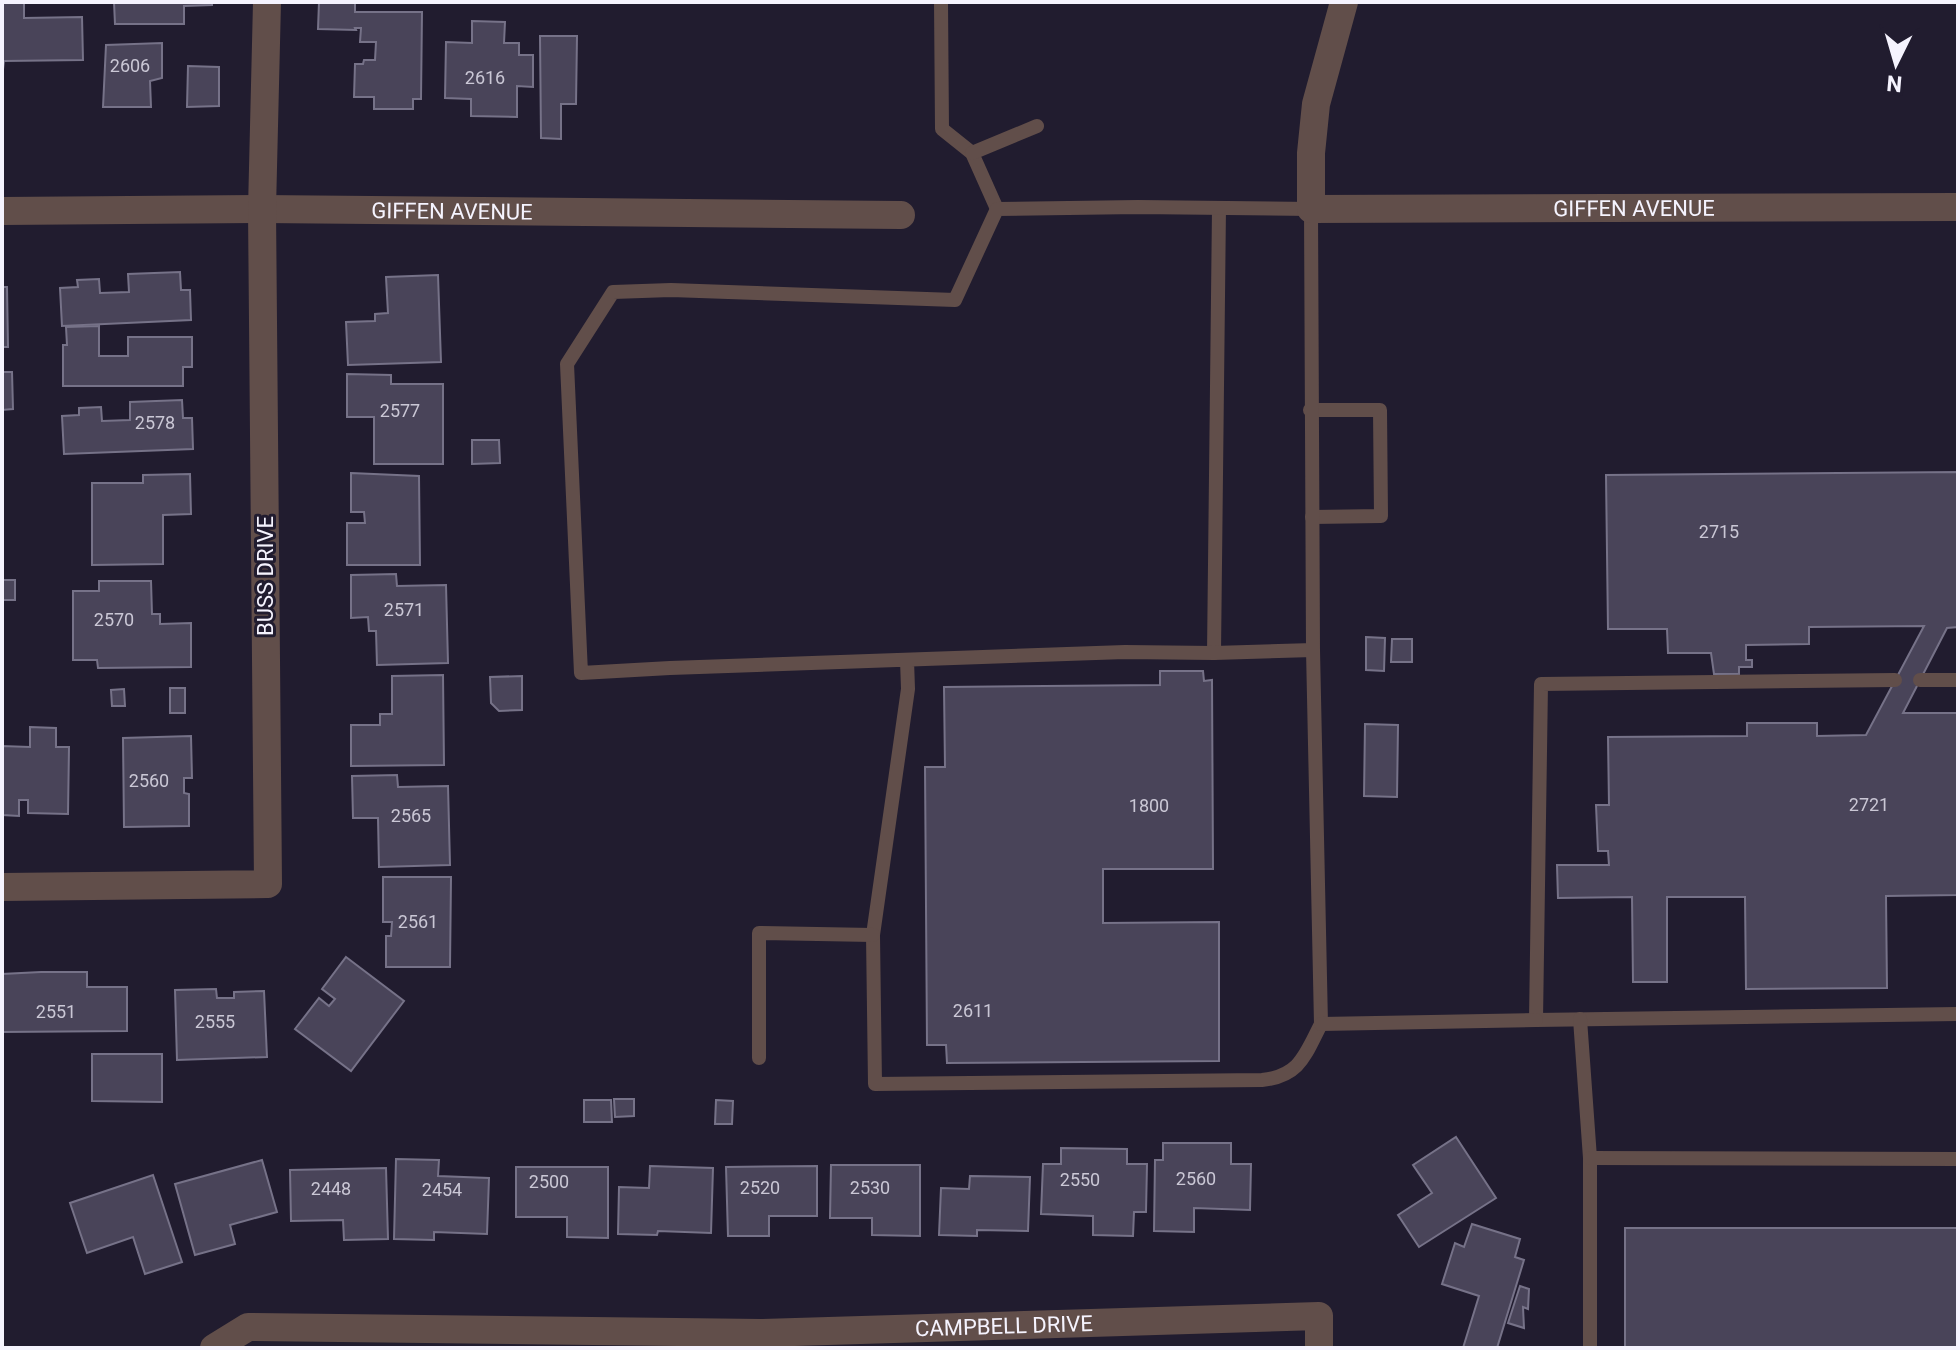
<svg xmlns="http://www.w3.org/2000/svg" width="1960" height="1350" font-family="Roboto,sans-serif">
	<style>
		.building { fill: #494459; stroke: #767288; stroke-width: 2 }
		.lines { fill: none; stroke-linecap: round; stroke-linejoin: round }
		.service { stroke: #614e4a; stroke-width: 14 }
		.minor { stroke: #614e4a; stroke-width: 28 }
		.labels { text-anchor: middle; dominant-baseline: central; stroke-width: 6; stroke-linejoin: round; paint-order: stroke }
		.number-label { font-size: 18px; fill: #cac7d5 }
		.street-label { font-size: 22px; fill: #f5f3fe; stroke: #211c2f }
	</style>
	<rect width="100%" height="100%" fill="#211c2f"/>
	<g class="building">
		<path d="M 2,2 L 24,2 L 24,18 L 82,17 L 83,60 L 4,61 L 2,78 Z"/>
		<path d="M 114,2 L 212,2 L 212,5 L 184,6 L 184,24 L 115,24 Z"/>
		<path d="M 319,2 L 355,2 L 355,12 L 422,12 L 421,99 L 413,99 L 413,109 L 374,109 L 374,97 L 354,97 L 355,64 L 363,64 L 364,60 L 375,60 L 376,42 L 360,42 L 361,28 L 355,28 L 356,30 L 318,29 Z"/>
		<path d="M 472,21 L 505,22 L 504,43 L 519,43 L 519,55 L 533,55 L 533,87 L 517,86 L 517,117 L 471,116 L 471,99 L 445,98 L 446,42 L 472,43 Z"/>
		<path d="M 540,36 L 577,36 L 576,104 L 561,104 L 561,139 L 541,138 Z"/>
		<path d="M 162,43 L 162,78 L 150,81 L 151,107 L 103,107 L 106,45 Z"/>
		<path d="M 188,66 L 219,67 L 219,106 L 187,107 Z"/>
		<path d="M 180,272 L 181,290 L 190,290 L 191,320 L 62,326 L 60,288 L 78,287 L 77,280 L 99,279 L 100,293 L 129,292 L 128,274 Z"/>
		<path d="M 438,275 L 441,362 L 348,365 L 346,322 L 375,321 L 375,314 L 388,313 L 386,277 Z"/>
		<path d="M 2,287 L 7,287 L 8,347 L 2,347 Z"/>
		<path d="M 99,326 L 99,356 L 128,356 L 128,337 L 192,337 L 192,367 L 183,367 L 183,386 L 63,386 L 63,345 L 67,345 L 66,327 Z"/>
		<path d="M 2,372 L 12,372 L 13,409 L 2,410 Z"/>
		<path d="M 347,374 L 391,375 L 391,384 L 443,384 L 443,464 L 374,464 L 374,417 L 347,417 Z"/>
		<path d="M 182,400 L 183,418 L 192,418 L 193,449 L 64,454 L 62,416 L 79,415 L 79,408 L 101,407 L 102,421 L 130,420 L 130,402 Z"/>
		<path d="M 472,440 L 499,440 L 500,463 L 472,464 Z"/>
		<path d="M 1958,472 L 1958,627 L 1947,628 L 1903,713 L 1958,713 L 1958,895 L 1886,896 L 1887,988 L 1746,989 L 1745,897 L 1667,897 L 1667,982 L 1633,982 L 1632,897 L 1558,898 L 1557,865 L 1609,865 L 1608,851 L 1598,851 L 1596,805 L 1609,805 L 1608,737 L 1747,736 L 1747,723 L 1817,723 L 1817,736 L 1866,735 L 1924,626 L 1809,627 L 1809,644 L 1746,645 L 1746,660 L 1752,660 L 1752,667 L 1739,667 L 1739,674 L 1714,674 L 1711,653 L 1668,653 L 1667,629 L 1608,629 L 1606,475 Z"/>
		<path d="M 351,473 L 419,476 L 420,565 L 347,565 L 347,523 L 365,523 L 364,512 L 351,512 Z"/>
		<path d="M 190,474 L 191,514 L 163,515 L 163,564 L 92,565 L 92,483 L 143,483 L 143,475 Z"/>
		<path d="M 396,574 L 397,586 L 446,585 L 448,663 L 377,665 L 376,631 L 369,631 L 368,617 L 351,618 L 351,575 Z"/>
		<rect x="2" y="580" width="13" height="20"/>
		<path d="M 99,581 L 151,581 L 152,614 L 160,614 L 160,624 L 191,623 L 191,667 L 98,668 L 97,660 L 73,660 L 73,591 L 99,591 Z"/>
		<path d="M 1366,637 L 1385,638 L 1384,671 L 1366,670 Z"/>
		<path d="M 1392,639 L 1412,639 L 1412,662 L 1391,662 Z"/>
		<path d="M 1160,671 L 1203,671 L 1204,681 L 1212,680 L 1213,869 L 1103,869 L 1103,923 L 1219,922 L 1219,1061 L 947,1063 L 946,1045 L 927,1045 L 925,767 L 945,767 L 944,687 L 1160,685 Z"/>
		<path d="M 443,675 L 444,765 L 351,766 L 351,725 L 380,725 L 380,714 L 392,714 L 392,676 Z"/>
		<path d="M 522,676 L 522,710 L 499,711 L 491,703 L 490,677 Z"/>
		<rect x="170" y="688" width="15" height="25"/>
		<path d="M 124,689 L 125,706 L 112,706 L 111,690 Z"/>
		<path d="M 1365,724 L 1398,725 L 1397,797 L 1364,796 Z"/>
		<path d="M 30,727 L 56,728 L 56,747 L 69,747 L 68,814 L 28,813 L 28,800 L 19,800 L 19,816 L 2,815 L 2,746 L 30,747 Z"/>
		<path d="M 191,736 L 192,778 L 184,778 L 184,793 L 189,794 L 189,826 L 124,827 L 123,738 Z"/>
		<path d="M 397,775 L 398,787 L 448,786 L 450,865 L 379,867 L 378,818 L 353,818 L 352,776 Z"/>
		<path d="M 383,877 L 451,877 L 450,967 L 386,967 L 386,936 L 391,936 L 392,922 L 383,922 Z"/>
		<path d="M 346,957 L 404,1001 L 351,1071 L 295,1029 L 319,998 L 329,1006 L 335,999 L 322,989 Z"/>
		<path d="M 41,972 L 87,972 L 87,987 L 127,987 L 127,1031 L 2,1032 L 2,974 Z"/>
		<path d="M 216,989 L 217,998 L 234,998 L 234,992 L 264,991 L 267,1057 L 177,1060 L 175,990 Z"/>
		<path d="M 92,1054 L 162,1054 L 162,1102 L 92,1101 Z"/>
		<path d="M 614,1099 L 634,1099 L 634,1116 L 615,1117 Z"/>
		<path d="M 584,1100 L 611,1100 L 612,1122 L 584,1122 Z"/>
		<path d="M 716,1100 L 733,1101 L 732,1124 L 715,1124 Z"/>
		<path d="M 1456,1137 L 1496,1198 L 1419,1247 L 1398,1215 L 1432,1193 L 1413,1165 Z"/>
		<path d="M 1163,1143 L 1231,1143 L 1231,1164 L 1251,1164 L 1250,1210 L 1194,1208 L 1194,1232 L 1154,1231 L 1155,1160 L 1163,1160 Z"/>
		<path d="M 1061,1148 L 1127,1149 L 1127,1164 L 1147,1164 L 1146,1212 L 1134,1212 L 1133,1236 L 1093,1235 L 1093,1216 L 1041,1214 L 1043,1164 L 1061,1164 Z"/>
		<path d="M 396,1159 L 439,1160 L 438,1176 L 489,1178 L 487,1234 L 434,1232 L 434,1240 L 394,1239 Z"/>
		<path d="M 262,1160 L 277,1212 L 230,1225 L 235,1244 L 195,1255 L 175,1184 Z"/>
		<path d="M 831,1165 L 920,1165 L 920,1236 L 872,1235 L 872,1218 L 830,1218 Z"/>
		<path d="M 650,1166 L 713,1168 L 711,1233 L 658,1231 L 657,1235 L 618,1234 L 619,1187 L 649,1188 Z"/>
		<path d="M 817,1166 L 817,1216 L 769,1216 L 769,1236 L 728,1236 L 726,1167 Z"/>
		<path d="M 516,1167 L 608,1167 L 608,1238 L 567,1237 L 567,1217 L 516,1217 Z"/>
		<path d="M 386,1168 L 388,1239 L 344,1240 L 343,1220 L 291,1221 L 290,1170 Z"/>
		<path d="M 153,1175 L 182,1262 L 145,1274 L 133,1237 L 87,1253 L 70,1203 Z"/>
		<path d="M 970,1176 L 1030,1177 L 1028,1231 L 977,1230 L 977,1236 L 939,1235 L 941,1188 L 969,1189 Z"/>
		<path d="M 1472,1224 L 1520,1239 L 1515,1257 L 1524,1260 L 1497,1348 L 1463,1348 L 1479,1296 L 1442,1284 L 1455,1243 L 1464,1247 Z"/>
		<rect x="1625" y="1228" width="333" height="120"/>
		<path d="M 1520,1286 L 1529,1289 L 1528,1309 L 1523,1307 L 1524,1328 L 1508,1323 Z"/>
	</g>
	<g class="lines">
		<g class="service">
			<path d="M 941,2 L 942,129 L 972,153 L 997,209"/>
			<path d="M 972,153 L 1037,126"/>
			<path d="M 1310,410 L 1380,410 L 1381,516 L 1312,517"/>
			<path d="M 1214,653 L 1219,208"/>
			<path d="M 907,660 L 908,689 L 873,935 L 875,1084 L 1262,1080 C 1300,1076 1305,1055 1321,1024 L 1313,650 L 1311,209 L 1138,207 L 997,209 L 955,300 L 671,290 L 613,292 L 567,364 L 581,673 L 670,668 L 1125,652 L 1214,653 L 1313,650"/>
			<path d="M 1895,680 L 1541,684 L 1536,1020 L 1958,1014"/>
			<path d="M 1920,680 L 1958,680"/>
			<path d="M 1580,1019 L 1590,1158 L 1590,1348"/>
			<path d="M 1321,1024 L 1536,1020"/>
			<path d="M 759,1058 L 759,933 L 873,935"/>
			<path d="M 1590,1158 L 1958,1159"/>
		</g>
		<g class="minor">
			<path id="s1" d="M 1344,2 L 1316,104 L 1311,153 L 1311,209 L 1958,207"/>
			<path id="s2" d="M 2,211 L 262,209 L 901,215"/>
			<path d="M 2,887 L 268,884 L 262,209 L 267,2"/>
			<path id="s3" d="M 214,1348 L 248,1327 L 761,1333 L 1319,1316 L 1319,1348"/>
		</g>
	</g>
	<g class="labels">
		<g class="number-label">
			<text x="130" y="65">2606</text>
			<text x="485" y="77">2616</text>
			<text x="400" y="410">2577</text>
			<text x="155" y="422">2578</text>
			<text x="1719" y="531">2715</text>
			<text x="404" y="609">2571</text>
			<text x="114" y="619">2570</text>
			<text x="149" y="780">2560</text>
			<text x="1869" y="804">2721</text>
			<text x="1149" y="805">1800</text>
			<text x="411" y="815">2565</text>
			<text x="418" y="921">2561</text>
			<text x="973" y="1010">2611</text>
			<text x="56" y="1011">2551</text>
			<text x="215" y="1021">2555</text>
			<text x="1196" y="1178">2560</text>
			<text x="1080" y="1179">2550</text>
			<text x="549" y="1181">2500</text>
			<text x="760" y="1187">2520</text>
			<text x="870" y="1187">2530</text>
			<text x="331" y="1188">2448</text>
			<text x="442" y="1189">2454</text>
		</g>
		<g class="street-label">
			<text stroke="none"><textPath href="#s1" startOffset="534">GIFFEN AVENUE</textPath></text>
			<text stroke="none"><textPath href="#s2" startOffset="450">GIFFEN AVENUE</textPath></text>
			<text transform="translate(265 576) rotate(-90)">BUSS DRIVE</text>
			<text stroke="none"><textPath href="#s3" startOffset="796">CAMPBELL DRIVE</textPath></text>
		</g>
	</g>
	<rect width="1960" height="1350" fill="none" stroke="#f5f3fe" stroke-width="8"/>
	<g transform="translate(1896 64) rotate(185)" stroke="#211c2f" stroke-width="6" paint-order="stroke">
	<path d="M0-6L14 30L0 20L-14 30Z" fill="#f5f3fe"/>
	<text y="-12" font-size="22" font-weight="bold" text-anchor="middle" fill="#f5f3fe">N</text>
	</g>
</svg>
